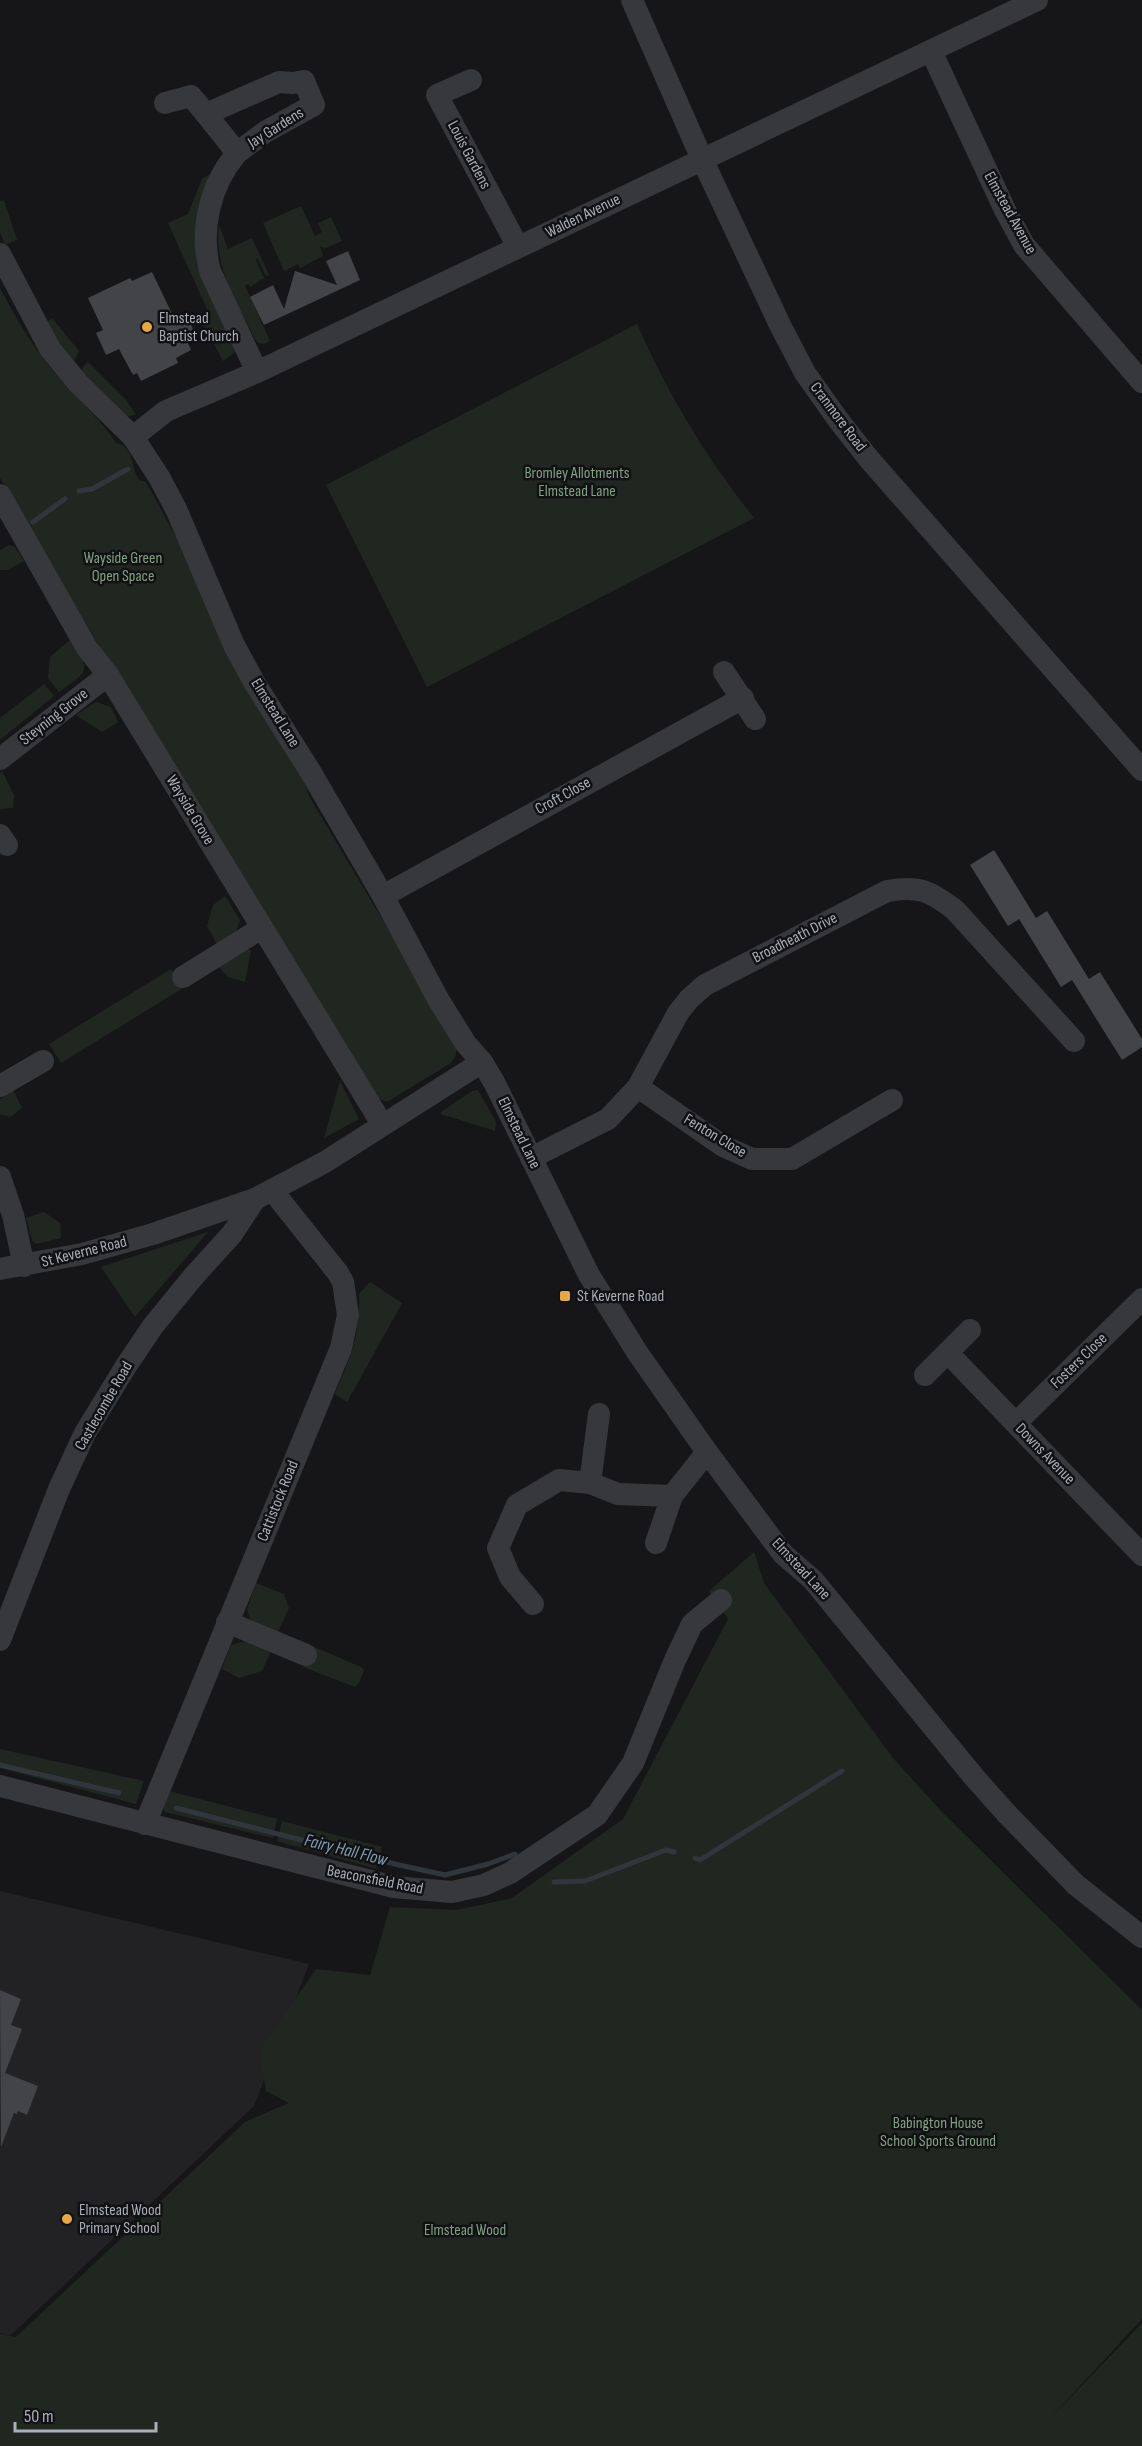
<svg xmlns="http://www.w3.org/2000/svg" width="1142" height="2446" font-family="'Sofia Sans Condensed',sans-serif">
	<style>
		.built { fill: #222225 }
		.green { fill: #202721 }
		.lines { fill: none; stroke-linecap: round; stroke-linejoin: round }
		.stream { stroke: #2f373d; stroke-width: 5 }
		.building { fill: #434448 }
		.minor { stroke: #37383c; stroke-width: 22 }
		.poi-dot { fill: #e6a83f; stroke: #111113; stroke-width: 2 }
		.labels { text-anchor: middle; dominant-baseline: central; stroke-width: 5; stroke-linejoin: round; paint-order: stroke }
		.street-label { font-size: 16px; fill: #a9aeb7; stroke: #111113 }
		.poi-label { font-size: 16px; fill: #a9aeb7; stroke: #111113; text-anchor: start }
		.park-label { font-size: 16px; fill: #81a182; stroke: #111113 }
		.water-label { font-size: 18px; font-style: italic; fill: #829cb0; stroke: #111113 }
	</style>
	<rect width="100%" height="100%" fill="#161618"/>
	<path class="built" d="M 0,1891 L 309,1964 L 254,2106 L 10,2336 L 0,2333 Z"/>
	<g class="green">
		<path d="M 210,174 L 212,176 L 195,238 L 197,266 L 234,347 L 235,352 L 223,361 L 199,316 L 208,311 L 168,223 L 188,214 L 202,179 Z"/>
		<path d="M 4,200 L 17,240 L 5,245 L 0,232 L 0,201 Z"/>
		<path d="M 301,206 L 315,236 L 322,232 L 318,223 L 331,217 L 342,241 L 326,248 L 320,247 L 323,256 L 300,268 L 298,264 L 284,271 L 263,223 Z"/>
		<path d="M 219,225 L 228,249 L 252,238 L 269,275 L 266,276 L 257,258 L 256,260 L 264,278 L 250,287 L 248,284 L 245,286 L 270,341 L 264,344 L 258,343 L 255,339 C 238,303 213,267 219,225 Z"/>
		<path d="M 0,288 C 17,320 36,353 61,380 C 79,401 101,419 116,443 C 134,446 131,468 139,480 L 146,482 L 150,489 L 294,757 L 310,798 L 454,1040 C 457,1049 458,1055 451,1063 L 387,1102 L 377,1098 L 116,674 L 0,478 Z"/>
		<path d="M 52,318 L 79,351 L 72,365 L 45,324 Z"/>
		<path d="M 637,324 C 667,393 707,459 754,518 L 427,687 L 326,485 Z"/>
		<path d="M 88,362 L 127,401 L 136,415 L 127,416 L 81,373 L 83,367 Z"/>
		<path d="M 9,545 L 15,547 L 24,561 L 8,570 L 0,570 L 0,550 Z"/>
		<path d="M 70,640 C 91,672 90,670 59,692 L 48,678 L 50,657 Z"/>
		<path d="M 44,684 L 54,696 L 0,740 L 0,718 Z"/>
		<path d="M 96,702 L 111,707 L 118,722 L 102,732 L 76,715 Z"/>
		<path d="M 2,771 L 14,795 L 13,808 L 0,809 L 0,773 Z"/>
		<path d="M 225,896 L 240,920 L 236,932 L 217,944 L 207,926 L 213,905 Z"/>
		<path d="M 246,949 L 251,950 L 245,982 L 228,977 L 219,967 Z"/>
		<path d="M 171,969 L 183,988 L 61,1063 L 49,1044 Z"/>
		<path d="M 340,1081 L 359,1119 L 324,1138 Z"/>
		<path d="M 13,1090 L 22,1108 L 10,1117 L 0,1114 L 0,1099 Z"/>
		<path d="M 478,1090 L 496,1122 L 495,1131 L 441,1114 L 441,1112 L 472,1091 Z"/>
		<path d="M 44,1212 L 60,1223 L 61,1238 L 36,1244 L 32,1240 L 26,1218 Z"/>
		<path d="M 208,1232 L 135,1317 L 101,1267 Z"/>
		<path d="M 370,1282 L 402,1303 L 347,1402 L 335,1394 C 350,1359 361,1334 359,1294 Z"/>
		<path d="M 754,1552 L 764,1583 L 893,1758 L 942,1812 L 1142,2010 L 1142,2319 L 1046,2423 L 1142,2323 L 1142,2446 L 0,2446 L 0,2334 L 16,2337 L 245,2122 L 289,2103 L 266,2091 L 259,2051 L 316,1969 L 370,1975 L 390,1907 L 457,1910 L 512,1898 L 623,1819 L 728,1619 L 709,1591 Z"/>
		<path d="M 256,1583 L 284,1594 L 289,1608 L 278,1632 L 251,1622 L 247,1609 Z"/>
		<path d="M 246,1641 L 271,1651 L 262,1671 L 239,1678 L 222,1669 L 231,1645 Z"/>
		<path d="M 312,1646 L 361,1667 L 364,1670 L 359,1683 L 355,1687 L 303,1667 Z"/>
		<path d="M 0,1749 L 144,1781 L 136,1804 L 0,1768 Z"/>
		<path d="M 169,1791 L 277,1819 L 273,1838 L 165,1812 L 163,1807 Z"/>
		<path d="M 282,1821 L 382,1847 L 377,1869 L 277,1841 Z"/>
	</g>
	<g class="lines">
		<g class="stream">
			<path d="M 79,491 L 92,489 L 128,469"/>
			<path d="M 33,522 L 65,499"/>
			<path d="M 0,1765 L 119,1793"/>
			<path d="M 176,1808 L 399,1865 L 445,1875 L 488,1864 L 515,1854"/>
			<path d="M 695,1858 L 700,1860 L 842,1771"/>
			<path d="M 554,1882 L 585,1881 L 666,1850 L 674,1852"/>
		</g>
	</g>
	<g class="building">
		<path d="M 348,251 L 360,280 L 264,325 L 250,297 L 273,285 L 284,309 L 295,271 L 337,285 L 326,261 Z"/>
		<path d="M 152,272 L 177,324 L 188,319 L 197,337 L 187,341 L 191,350 L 176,358 L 178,363 L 141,381 L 137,373 L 133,375 L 119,349 L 106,355 L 96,333 L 103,330 L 88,298 L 130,278 L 132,281 Z"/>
		<path d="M 994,850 L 1036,918 L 1047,911 L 1089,979 L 1100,972 L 1142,1039 L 1142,1047 L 1122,1060 L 1072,980 L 1061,987 L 1019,919 L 1008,926 L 970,865 Z"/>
		<path d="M 0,1990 L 21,1999 L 11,2025 L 22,2029 L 5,2073 L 38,2086 L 27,2115 L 18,2111 L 17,2114 L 14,2113 L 1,2147 Z"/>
	</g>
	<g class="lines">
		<g class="minor">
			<path d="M 632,0 L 702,159 L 780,325 L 805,373 L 839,421 L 869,459 L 1142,770"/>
			<path d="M 931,51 L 1005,210 L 1024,245 L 1142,382"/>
			<path d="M 471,80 L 437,95 L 518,247"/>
			<path d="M 165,103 L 191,96 L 206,114"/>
			<path d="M 237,153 L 265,132 L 314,105 L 304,81 L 293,83 L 279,82 L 206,114 L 237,153 C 210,185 199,230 210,271 L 257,372"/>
			<path d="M 0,254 L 50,349 L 78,383 L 133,437 L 159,477 L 176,509 L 234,645 L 254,682 L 310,771 L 383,896 L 438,999 L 466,1044 L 482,1062 L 494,1082 L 589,1275 L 637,1352 L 707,1452 L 783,1554 L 813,1580 L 974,1777 L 1006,1813 L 1076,1885 L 1142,1937"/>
			<path d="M 133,437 L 166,411 L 257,372 L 1037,0"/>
			<path d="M 0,495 L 87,648 L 108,675 L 382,1124"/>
			<path d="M 724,672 L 755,719"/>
			<path d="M 0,759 L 108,675"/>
			<path d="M 0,835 L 7,845"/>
			<path d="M 383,896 L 743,698"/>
			<path d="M 183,977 L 260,929"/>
			<path d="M 0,1086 L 43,1061"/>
			<path d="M 638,1087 L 723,1146 L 752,1159 L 792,1159 L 892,1100"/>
			<path d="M 531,1158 L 608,1119 L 638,1087 L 678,1013 L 689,999 L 705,985 L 887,891 C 919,885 930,891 955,910 L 1074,1041"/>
			<path d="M 0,1177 L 13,1215 L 24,1266"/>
			<path d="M 0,1269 L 82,1254 L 153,1234 L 255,1199 L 325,1162 L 482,1062"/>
			<path d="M 948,1353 L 1142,1555"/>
			<path d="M 925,1375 L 970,1330"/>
			<path d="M 1016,1423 L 1142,1299"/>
			<path d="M 590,1483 L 599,1414"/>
			<path d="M 656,1543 L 672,1496"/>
			<path d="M 533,1604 L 510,1577 L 498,1548 L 517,1505 L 559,1480 L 590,1483 L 618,1494 L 672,1496 L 707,1452"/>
			<path d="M 227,1622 L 306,1655"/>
			<path d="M 0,1640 L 59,1489 L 85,1433 L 126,1366 L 153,1326 L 193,1277 L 232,1234 L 255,1199"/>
			<path d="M 0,1786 L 394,1887 L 452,1892 L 484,1885 L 510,1873 L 597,1815 L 633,1763 L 675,1660 L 692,1624 L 721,1600"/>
			<path d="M 145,1824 L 341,1348 L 348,1315 L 343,1282 L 338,1273 L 272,1190"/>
		</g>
	</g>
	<g class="poi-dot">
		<circle cx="147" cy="327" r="6"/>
		<rect x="559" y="1290" width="12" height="12" rx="3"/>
		<circle cx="67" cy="2219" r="6"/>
	</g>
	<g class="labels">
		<g class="street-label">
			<text transform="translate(276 128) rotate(-32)">Jay Gardens</text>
			<text transform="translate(469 155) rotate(62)">Louis Gardens</text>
			<text transform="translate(1010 213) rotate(61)">Elmstead Avenue</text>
			<text transform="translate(583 216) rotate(-26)">Walden Avenue</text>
			<text transform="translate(838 417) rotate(53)">Cranmore Road</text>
			<text transform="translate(275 713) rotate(58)">Elmstead Lane</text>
			<text transform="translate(54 717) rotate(-38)">Steyning Grove</text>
			<text transform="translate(563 796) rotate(-29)">Croft Close</text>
			<text transform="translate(190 810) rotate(59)">Wayside Grove</text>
			<text transform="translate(795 938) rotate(-27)">Broadheath Drive</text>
			<text transform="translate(519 1133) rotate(64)">Elmstead Lane</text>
			<text transform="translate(715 1136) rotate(31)">Fenton Close</text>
			<text transform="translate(84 1252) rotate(-14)">St Keverne Road</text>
			<text transform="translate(1079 1361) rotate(-44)">Fosters Close</text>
			<text transform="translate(104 1406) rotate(-60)">Castlecombe Road</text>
			<text transform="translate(1045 1454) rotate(46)">Downs Avenue</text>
			<text transform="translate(278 1501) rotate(-68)">Cattistock Road</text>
			<text transform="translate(801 1569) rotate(47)">Elmstead Lane</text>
			<text transform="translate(375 1880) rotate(11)">Beaconsfield Road</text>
		</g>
		<g class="poi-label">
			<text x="159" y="318">Elmstead<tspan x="159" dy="18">Baptist Church</tspan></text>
			<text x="577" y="1296">St Keverne Road</text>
			<text x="79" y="2210">Elmstead Wood<tspan x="79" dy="18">Primary School</tspan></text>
		</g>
		<g class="park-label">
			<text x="577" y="473">Bromley Allotments<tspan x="577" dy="18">Elmstead Lane</tspan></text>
			<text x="123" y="558">Wayside Green<tspan x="123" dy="18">Open Space</tspan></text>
			<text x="938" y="2123">Babington House<tspan x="938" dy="18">School Sports Ground</tspan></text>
			<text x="465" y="2230">Elmstead Wood</text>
		</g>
		<g class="water-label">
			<text transform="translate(346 1850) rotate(14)">Fairy Hall Flow</text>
		</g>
	</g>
	<path d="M15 2422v9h141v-9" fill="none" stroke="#a9aeb7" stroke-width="3"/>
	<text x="24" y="2422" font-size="18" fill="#a9aeb7" stroke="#111113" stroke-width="4.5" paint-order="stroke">50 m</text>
</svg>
